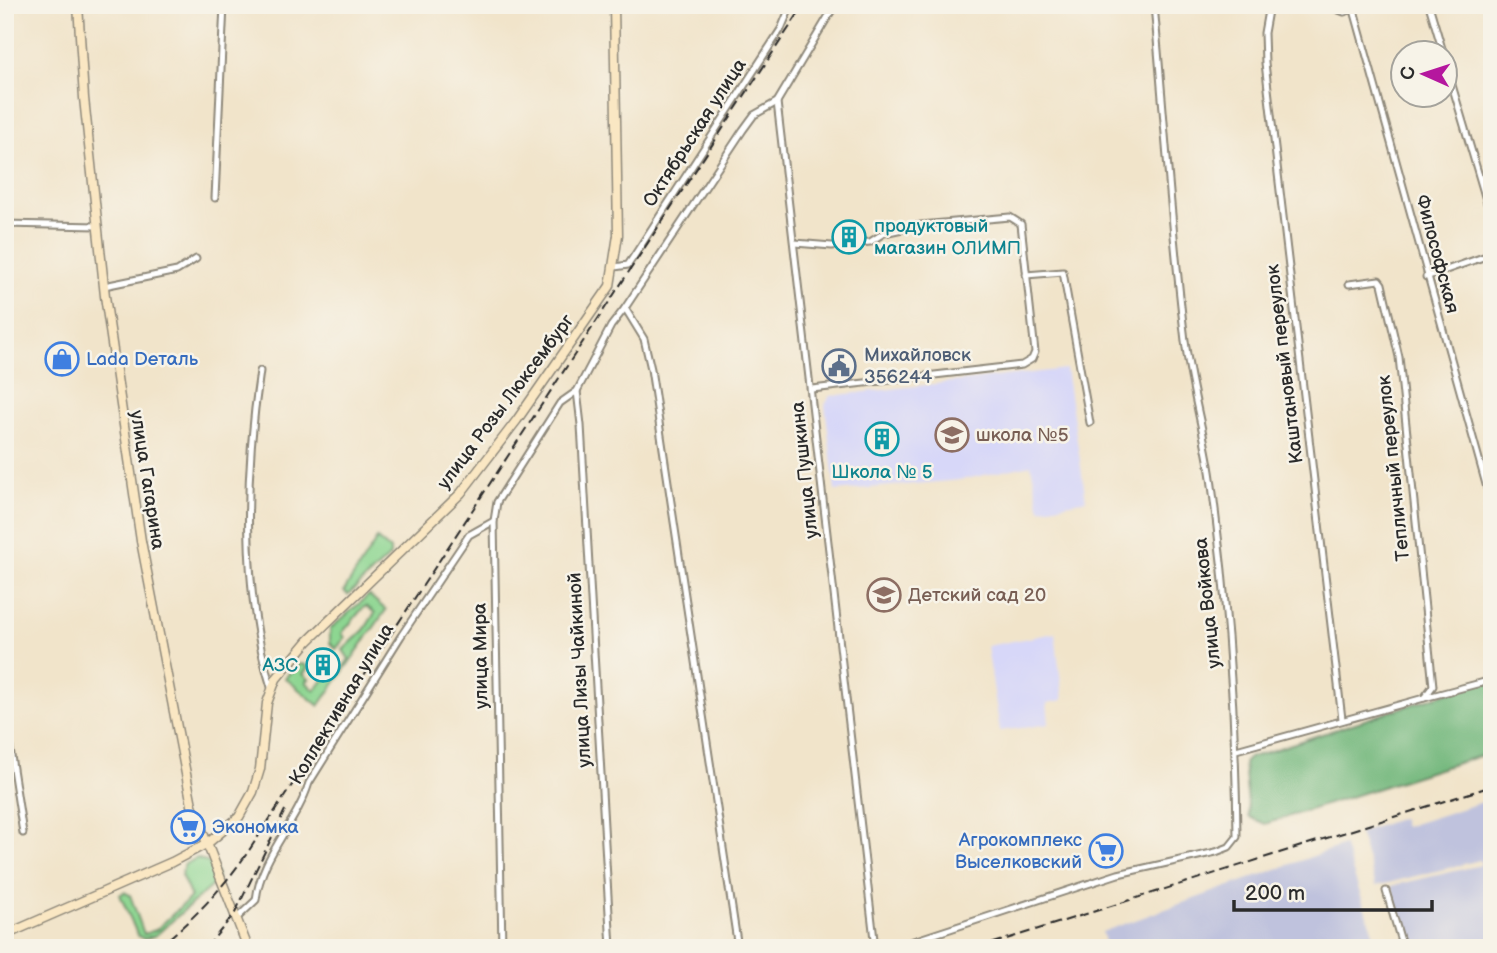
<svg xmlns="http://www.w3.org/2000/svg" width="1497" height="953" font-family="'Balsamiq Sans',sans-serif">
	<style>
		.built { fill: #d7d7f8 }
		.industrial { fill: #bfc2dd }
		.green { fill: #8dd691; stroke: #5c805e; stroke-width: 2 }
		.forest { fill: #72b77b; stroke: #4e7153; stroke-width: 2 }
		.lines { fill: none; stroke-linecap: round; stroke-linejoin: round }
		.minor-casing { stroke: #8e887a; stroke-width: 9 }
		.secondary-casing { stroke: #8e887a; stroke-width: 11 }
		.minor { stroke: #fff; stroke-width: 5 }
		.secondary { stroke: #fae7c3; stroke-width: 8 }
		.rail { stroke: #2b2b2b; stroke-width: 2; stroke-dasharray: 10 5; stroke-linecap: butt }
		.labels { text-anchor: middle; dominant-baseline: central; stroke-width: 5; stroke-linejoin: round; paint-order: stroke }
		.street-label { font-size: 19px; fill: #2b2b2b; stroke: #f7f3e8 }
		.culture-label { font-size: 19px; fill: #0d838f; stroke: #f7f3e8; text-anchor: start }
		.service-label { font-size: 19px; fill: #4e5e75; stroke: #f7f3e8; text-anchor: start }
		.shop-label { font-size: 19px; fill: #366cbe; stroke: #f7f3e8; text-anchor: start }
		.education-label { font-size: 19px; fill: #785e54; stroke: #f7f3e8; text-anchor: start }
	</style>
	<rect width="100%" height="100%" fill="#f7f3e8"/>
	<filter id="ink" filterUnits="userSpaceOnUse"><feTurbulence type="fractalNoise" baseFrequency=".0143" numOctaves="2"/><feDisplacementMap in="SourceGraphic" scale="14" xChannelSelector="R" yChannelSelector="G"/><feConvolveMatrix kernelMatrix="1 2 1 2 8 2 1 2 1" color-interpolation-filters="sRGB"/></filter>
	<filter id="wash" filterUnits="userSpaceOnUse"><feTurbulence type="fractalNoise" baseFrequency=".00686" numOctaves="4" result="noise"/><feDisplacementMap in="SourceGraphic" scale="28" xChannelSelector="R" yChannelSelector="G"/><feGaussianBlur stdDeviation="1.57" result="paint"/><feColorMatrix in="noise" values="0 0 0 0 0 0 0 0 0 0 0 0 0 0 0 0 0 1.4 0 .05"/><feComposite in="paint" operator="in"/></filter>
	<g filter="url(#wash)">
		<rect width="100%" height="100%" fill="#f1e4ca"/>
		<g class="built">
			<path d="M 1066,369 L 1086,500 L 1040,509 L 1031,465 L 961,480 L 835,491 L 825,405 L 830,396 Z"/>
			<path d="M 1055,633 L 1063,700 L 1047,703 L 1049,724 L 1000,731 L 987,646 Z"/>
		</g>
		<g class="industrial">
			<path d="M 1492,799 L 1492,948 L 1410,948 L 1391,886 L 1481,865 L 1480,860 L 1376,886 L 1359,833 L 1401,818 L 1404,827 Z"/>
			<path d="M 1344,845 L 1378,948 L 1107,948 L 1102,932 Z"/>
		</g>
		<g class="green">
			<path d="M 377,539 L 390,550 L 390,556 L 348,595 L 344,591 Z"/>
			<path d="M 369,595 L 386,610 L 319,706 L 285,678 L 297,665 L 304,664 L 308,668 L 303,674 L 309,679 L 306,682 L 315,691 L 330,671 L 339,673 L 349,659 L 343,650 L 364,630 L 375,613 L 366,606 L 362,609 L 342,633 L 345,638 L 336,649 L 330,643 L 330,629 Z"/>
			<path d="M 197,858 L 211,864 L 218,875 L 215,883 L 156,935 L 144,939 L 138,936 L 120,895 L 124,892 L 130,895 L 144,934 L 156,930 L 191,897 L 181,875 L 185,864 Z"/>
		</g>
		<path class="forest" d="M 1492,678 L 1492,752 L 1265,824 L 1249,817 L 1244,763 L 1249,758 Z"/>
	</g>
	<g filter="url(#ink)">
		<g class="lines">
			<defs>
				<g id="minor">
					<path d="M 835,5 L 777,102 L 875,948"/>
					<path d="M 1269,5 L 1264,33 L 1265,63 L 1342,719"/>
					<path d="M 1326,5 L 1344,12 L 1368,5"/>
					<path d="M 1429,5 L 1443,52"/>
					<path d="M 1354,10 L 1492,506"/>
					<path d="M 1444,58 L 1492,220"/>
					<path d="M 215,198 L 224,5"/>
					<path d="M 5,224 L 97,226"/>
					<path d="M 795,243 L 832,246 L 870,242 L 884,233 L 921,225 L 1010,217 L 1021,224 L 1035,352 L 1032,359 L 1022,365 L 812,389"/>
					<path d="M 615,267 L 628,265 L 634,256 L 781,29 L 791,5"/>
					<path d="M 1026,275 L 1063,272 L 1090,423"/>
					<path d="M 1426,277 L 1492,254"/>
					<path d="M 104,286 L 177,271 L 196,259"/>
					<path d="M 260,371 C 245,470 241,591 271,687"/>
					<path d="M 577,391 L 581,425 L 611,948"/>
					<path d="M 1424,698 L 1492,680"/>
					<path d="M 5,717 L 23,833"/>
					<path d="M 1236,750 L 1424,698 L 1433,686 L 1399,357 L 1382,284 L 1379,280 L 1349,284"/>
					<path d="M 1386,891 L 1403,948"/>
					<path d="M 237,918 L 256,900 C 261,855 296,825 309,783 L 401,636 L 469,535 L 494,521"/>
					<path d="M 502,948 L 494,521 L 497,502 L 560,403 L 577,391 L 611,326 L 625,308"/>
					<path d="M 738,948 L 651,369 L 644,339 L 625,308 L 743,130 L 754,115 L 777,102"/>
					<path d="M 892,948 L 1118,874 L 1216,852 L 1229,847 L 1237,837 C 1236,717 1227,597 1211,478 C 1204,429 1189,382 1184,332 C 1171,224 1164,114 1154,5"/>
				</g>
				<g id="secondary">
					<path d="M 78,5 L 84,98 L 105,296 L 141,541 L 192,805 L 248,948"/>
					<path d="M 5,935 L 172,862 L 208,843 L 239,817 L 253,792 L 260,769 L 267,703 L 276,679 L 308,641 L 461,493 L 517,420 L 610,286 L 618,235 L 614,5"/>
				</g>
			</defs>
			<use href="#minor" class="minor-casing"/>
			<use href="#secondary" class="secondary-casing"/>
			<use href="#minor" class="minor"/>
			<use href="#secondary" class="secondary"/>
			<g class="rail">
				<path d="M 157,948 C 193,920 222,889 248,852 L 804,5"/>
				<path d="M 206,948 L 235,913 L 287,806"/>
				<path d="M 978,948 L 1492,786"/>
			</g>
		</g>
	</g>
	<defs>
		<symbol id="building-ring" viewBox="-11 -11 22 22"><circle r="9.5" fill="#f7f3e8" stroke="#0f9aa8" stroke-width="1.5"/><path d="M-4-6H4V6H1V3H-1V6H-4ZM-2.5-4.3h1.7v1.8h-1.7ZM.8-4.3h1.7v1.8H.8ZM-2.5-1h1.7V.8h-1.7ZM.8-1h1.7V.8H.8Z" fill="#0f9aa8"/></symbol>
		<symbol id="shop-ring" viewBox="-11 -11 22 22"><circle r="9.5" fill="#f7f3e8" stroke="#3f7fe0" stroke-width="1.5"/><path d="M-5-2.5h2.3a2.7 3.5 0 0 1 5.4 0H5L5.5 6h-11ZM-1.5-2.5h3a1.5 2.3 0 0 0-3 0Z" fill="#3f7fe0"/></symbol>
		<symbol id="civic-ring" viewBox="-11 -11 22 22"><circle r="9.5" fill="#f7f3e8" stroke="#5c6f8a" stroke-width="1.5"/><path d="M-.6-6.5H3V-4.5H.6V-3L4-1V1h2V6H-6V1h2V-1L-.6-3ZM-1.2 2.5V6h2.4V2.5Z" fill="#5c6f8a"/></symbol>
		<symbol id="school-ring" viewBox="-11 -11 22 22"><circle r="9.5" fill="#f7f3e8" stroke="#8d6e63" stroke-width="1.5"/><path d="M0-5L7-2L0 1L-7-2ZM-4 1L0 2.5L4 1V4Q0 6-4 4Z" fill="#8d6e63"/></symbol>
		<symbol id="supermarket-ring" viewBox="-11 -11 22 22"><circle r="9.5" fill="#f7f3e8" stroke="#3f7fe0" stroke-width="1.5"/><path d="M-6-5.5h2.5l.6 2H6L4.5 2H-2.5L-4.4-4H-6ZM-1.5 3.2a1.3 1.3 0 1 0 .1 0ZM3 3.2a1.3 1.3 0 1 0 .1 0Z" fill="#3f7fe0"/></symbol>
	</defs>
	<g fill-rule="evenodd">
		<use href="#building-ring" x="830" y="218" width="38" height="38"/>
		<use href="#shop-ring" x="43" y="340" width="38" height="38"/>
		<use href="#civic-ring" x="820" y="347" width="38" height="38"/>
		<use href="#school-ring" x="933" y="416" width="38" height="38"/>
		<use href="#building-ring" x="863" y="420" width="38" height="38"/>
		<use href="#school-ring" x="865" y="576" width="38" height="38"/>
		<use href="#building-ring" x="304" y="646" width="38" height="38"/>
		<use href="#supermarket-ring" x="169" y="808" width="38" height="38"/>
		<use href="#supermarket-ring" x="1087" y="832" width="38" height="38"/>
	</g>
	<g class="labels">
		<g class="street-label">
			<text transform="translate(695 133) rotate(-57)">Октябрьская улица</text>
			<text transform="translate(1437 254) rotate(75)">Философская</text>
			<text transform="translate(1285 364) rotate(-97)">Каштановый переулок</text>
			<text transform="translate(506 402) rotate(-53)">улица Розы Люксембург</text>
			<text transform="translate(1394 468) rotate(-96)">Тепличный переулок</text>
			<text transform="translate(805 470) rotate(-96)">улица Пушкина</text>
			<text transform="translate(147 480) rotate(81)">улица Гагарина</text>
			<text transform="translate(1208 603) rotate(-96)">улица Войкова</text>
			<text transform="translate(481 656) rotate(-91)">улица Мира</text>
			<text transform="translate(580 670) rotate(-93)">улица Лизы Чайкиной</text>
			<text transform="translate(342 704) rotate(-59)">Коллективная улица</text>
		</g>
		<g class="culture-label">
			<text x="874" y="226">продуктовый<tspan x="874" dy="22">магазин ОЛИМП</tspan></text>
			<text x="882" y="472" text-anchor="middle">Школа № 5</text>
			<text x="298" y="665" text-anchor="end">АЗС</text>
		</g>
		<g class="service-label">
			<text x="864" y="355">Михайловск<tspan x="864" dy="22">356244</tspan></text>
		</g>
		<g class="shop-label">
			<text x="86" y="359">Lada Dеталь</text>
			<text x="212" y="827">Экономка</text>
			<text x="1082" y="840" text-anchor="end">Агрокомплекс<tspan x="1082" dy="22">Выселковский</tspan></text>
		</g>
		<g class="education-label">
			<text x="976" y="435">школа №5</text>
			<text x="908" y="595">Детский сад 20</text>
		</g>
	</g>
	<rect width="1497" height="953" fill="none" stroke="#f7f3e8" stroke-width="28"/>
	<g transform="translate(1424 74) rotate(273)"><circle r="33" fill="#f7f3e8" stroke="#a5a39c" stroke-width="2"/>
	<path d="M0-5L12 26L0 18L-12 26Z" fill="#b5179e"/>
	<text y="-10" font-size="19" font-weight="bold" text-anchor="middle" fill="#2b2b2b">С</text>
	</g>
	<path d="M1234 900v10h198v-10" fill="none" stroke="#2b2b2b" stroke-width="3.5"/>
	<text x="1245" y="900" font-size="21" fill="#2b2b2b" stroke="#f7f3e8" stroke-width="5" paint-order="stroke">200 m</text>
</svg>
